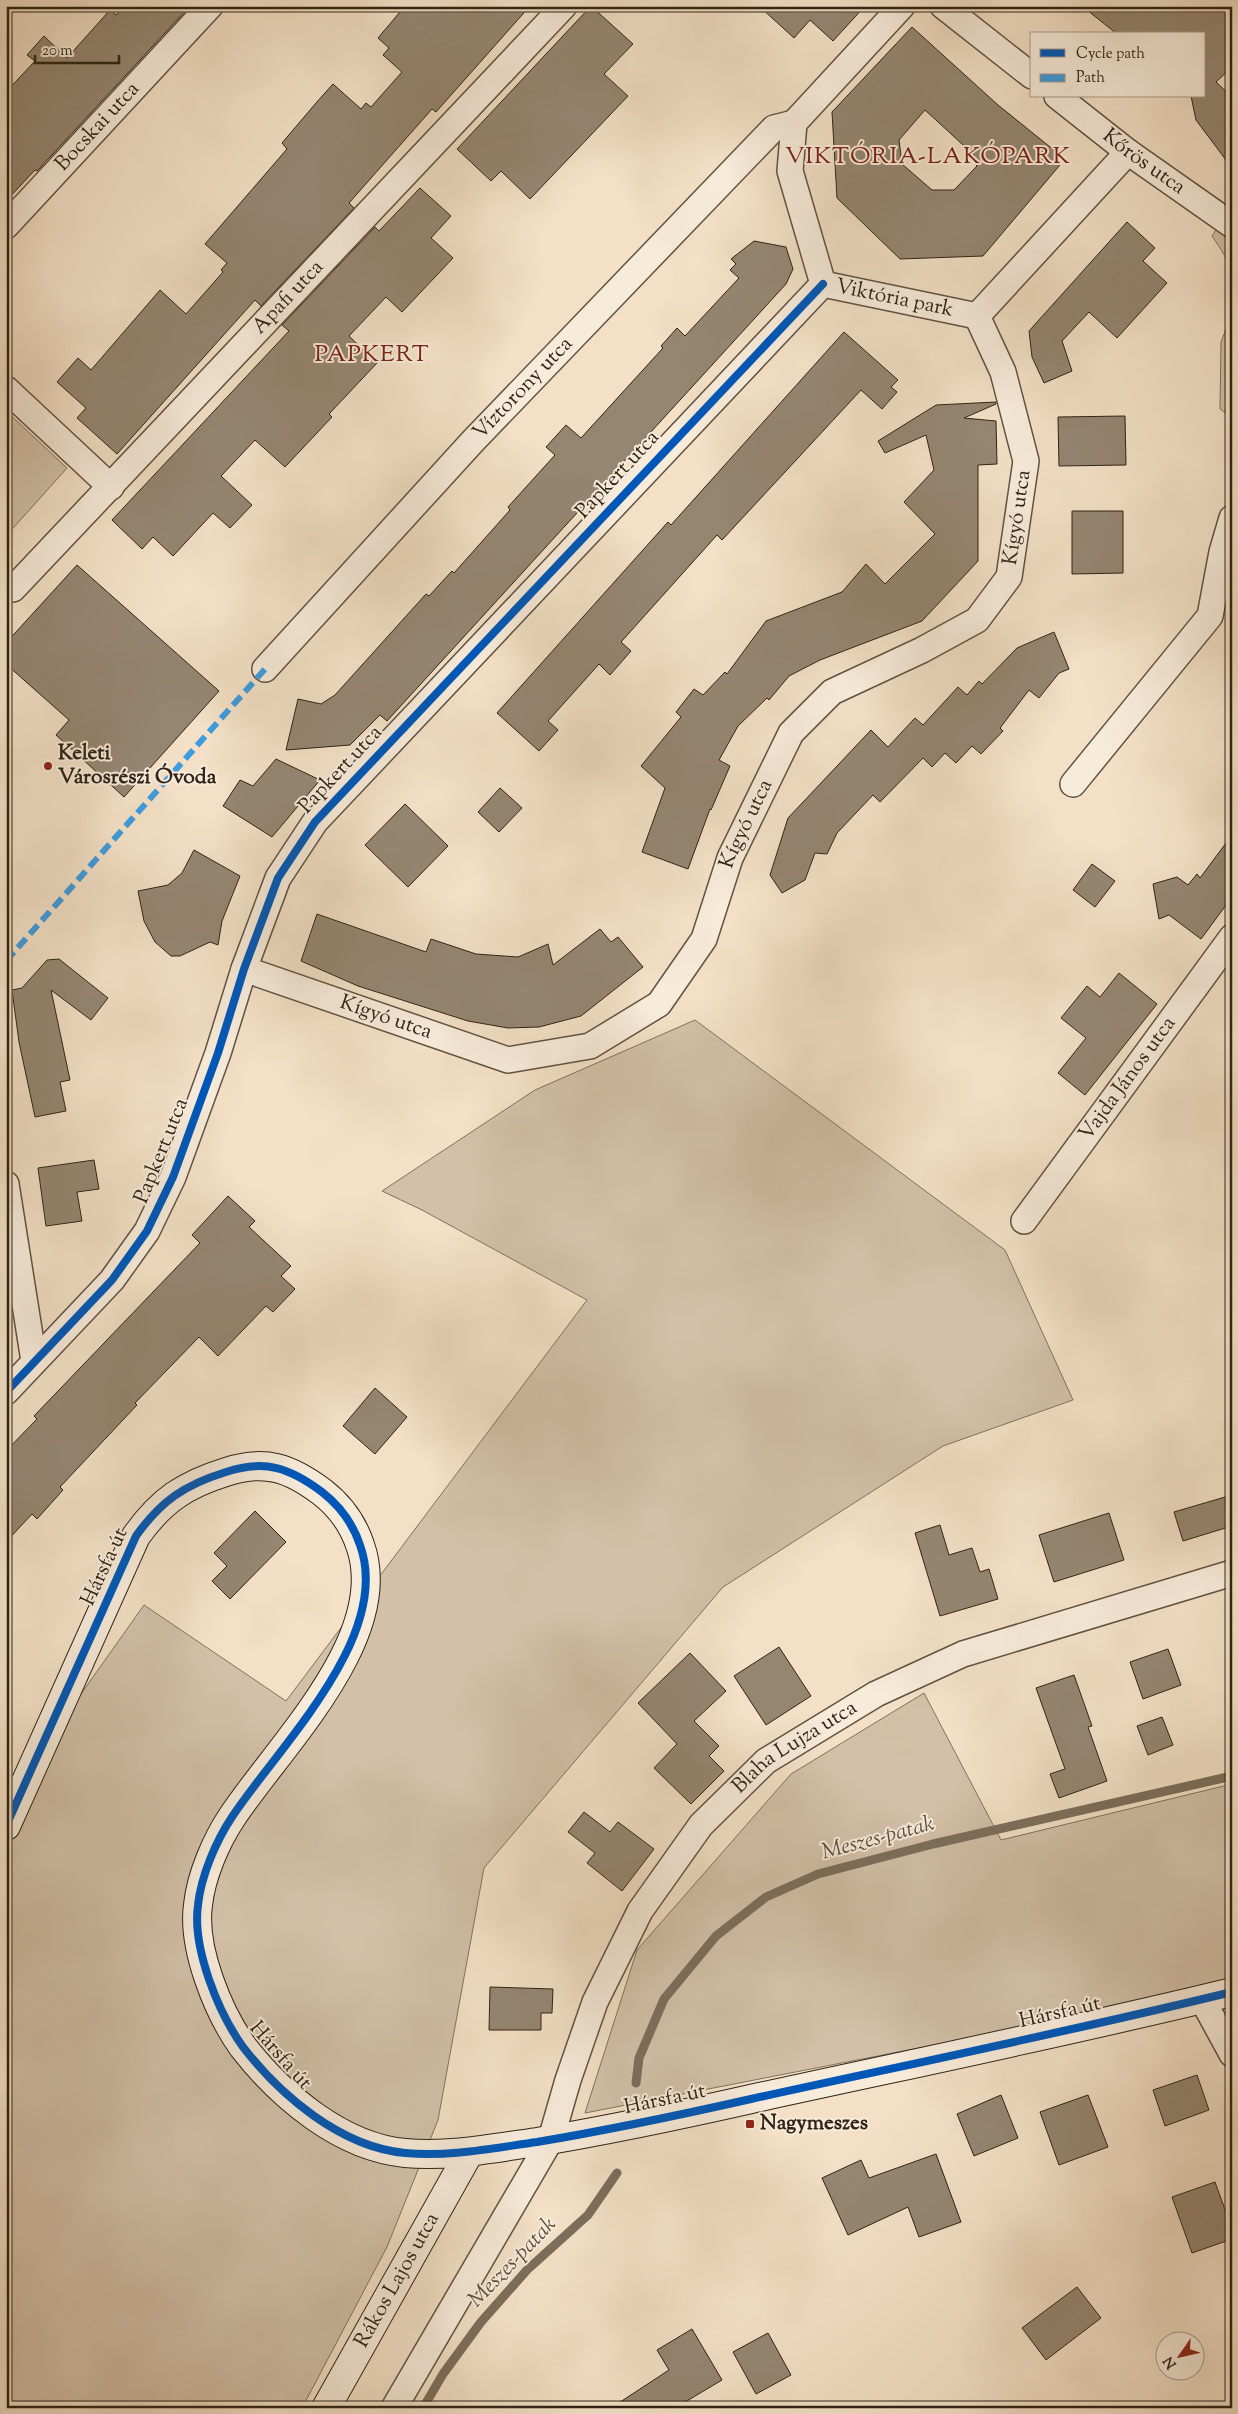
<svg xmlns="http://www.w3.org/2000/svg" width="1238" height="2414" font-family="'Sorts Mill Goudy',serif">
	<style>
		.green { fill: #d2c0a8; stroke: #80725f }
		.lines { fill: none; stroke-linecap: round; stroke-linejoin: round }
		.stream { stroke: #7c6e5c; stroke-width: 9 }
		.building { fill: #958672; stroke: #2f2416; fill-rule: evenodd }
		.street-casing { stroke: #605342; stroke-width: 28 }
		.secondary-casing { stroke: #2f2416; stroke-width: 30 }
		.street { stroke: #f7ebda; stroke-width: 25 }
		.secondary { stroke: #f7ebda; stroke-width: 28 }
		.quiet { stroke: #3d9cdf; stroke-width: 6; stroke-dasharray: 12 6; stroke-linecap: butt }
		.cycleway-casing { stroke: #f7ebda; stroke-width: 11 }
		.cycleway { stroke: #0057b8; stroke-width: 8 }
		.poi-dot { fill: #8f2418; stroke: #f7ebda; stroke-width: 2 }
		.labels { text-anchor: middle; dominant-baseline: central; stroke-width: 4; stroke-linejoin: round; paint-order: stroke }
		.street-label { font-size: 21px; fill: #2f2416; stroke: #f7ebda }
		.poi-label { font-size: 21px; font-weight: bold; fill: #2f2416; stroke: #f7ebda; text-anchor: start }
		.water-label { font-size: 22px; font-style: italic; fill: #5c4f3f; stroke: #f7ebda }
		.quarter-label { font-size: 24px; letter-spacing: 1px; fill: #7a1f14; stroke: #f7ebda }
	</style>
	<rect width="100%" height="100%" fill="#f3e0c6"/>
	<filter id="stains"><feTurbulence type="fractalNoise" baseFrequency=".004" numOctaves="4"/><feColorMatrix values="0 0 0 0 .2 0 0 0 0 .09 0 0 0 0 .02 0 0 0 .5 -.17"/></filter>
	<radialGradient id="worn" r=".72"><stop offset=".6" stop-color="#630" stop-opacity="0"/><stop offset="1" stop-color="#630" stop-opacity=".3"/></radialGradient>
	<g class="green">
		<path d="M 1223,219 L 1232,225 L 1232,277 C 1231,263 1220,248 1212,236 Z"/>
		<path d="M 1232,305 L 1232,418 L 1220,409 L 1221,342 L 1230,319 Z"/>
		<path d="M 6,411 L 67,468 L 6,536 Z"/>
		<path d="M 695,1020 L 1005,1250 L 1073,1400 L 943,1446 L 723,1587 L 484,1868 L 438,2120 L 387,2247 L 302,2408 L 6,2408 L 6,1800 L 144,1605 L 286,1701 L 587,1300 L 422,1210 L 382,1191 L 535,1090 Z"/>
		<path d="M 924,1693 L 1001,1840 L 1232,1784 L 1232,1987 L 585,2113 L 637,1950 L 791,1774 Z"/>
	</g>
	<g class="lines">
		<g class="stream">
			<path d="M 636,2083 L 639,2058 L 664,1999 L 716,1936 L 766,1897 L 818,1874 L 933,1844 L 1232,1776"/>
			<path d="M 423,2408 L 443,2374 L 481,2322 L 527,2270 L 588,2215 L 617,2173"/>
		</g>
	</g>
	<g class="building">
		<path d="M 124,6 L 190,6 L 37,171 L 35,170 L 6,201 L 6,92 L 35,61 L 27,55 L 44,36 L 67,58 L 110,10 L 116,15 Z"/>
		<path d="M 405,6 L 530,6 L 436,112 L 432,109 L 349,203 L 354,208 L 261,306 L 255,300 L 117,454 L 77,418 L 86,408 L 57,382 L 78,358 L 91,370 L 160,290 L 186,314 L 223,272 L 221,270 L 227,263 L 205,244 L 287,149 L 282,143 L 316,103 L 333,84 L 361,109 L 366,103 L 371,107 L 402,72 L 383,55 L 389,48 L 378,38 Z"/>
		<path d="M 591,6 L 633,44 L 604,74 L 628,96 L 530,199 L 501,171 L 491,181 L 457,149 Z"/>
		<path d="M 759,6 L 865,6 L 833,41 L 810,20 L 794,38 Z"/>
		<path d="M 1082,6 L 1232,6 L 1232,67 L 1216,82 L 1232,97 L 1232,168 L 1196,120 L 1191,96 L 1204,96 L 1204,34 L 1117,34 Z"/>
		<path d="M 912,27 L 998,105 L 1065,159 L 983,256 L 900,259 L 837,198 L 832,112 ZM 925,110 L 974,155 L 970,159 L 977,166 L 954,190 L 932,190 L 902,164 L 899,140 Z"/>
		<path d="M 420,188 L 451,216 L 431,238 L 453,258 L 402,312 L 386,297 L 349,336 L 377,363 L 329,414 L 332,417 L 285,467 L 255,440 L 221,476 L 252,505 L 230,528 L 213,513 L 173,556 L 153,537 L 142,549 L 112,520 L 289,331 L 282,325 L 375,227 L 379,231 Z"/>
		<path d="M 1127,222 L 1155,248 L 1143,261 L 1167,283 L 1117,338 L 1089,312 L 1062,341 L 1072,371 L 1044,383 L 1032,357 L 1029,331 Z"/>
		<path d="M 754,241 L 786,247 L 793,269 L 786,284 L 387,721 L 380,715 L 350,745 L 286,750 L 298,699 L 321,704 L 335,695 L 426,594 L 429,596 L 452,571 L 454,573 L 510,510 L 508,507 L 555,455 L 546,447 L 566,425 L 581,438 L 663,348 L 661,346 L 677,328 L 685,336 L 739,278 L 730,270 L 736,264 L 731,259 Z"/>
		<path d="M 844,332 L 898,380 L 891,387 L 897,392 L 882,409 L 861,390 L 722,540 L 717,535 L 621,642 L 631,651 L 610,675 L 599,664 L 548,721 L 558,730 L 539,751 L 497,713 L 668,522 L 671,525 Z"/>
		<path d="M 996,402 L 996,404 L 964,418 L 996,421 L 997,464 L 978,465 L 978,561 L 922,621 L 820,660 L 789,676 L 769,700 L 767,698 L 738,726 L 719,760 L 730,766 L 711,810 L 710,809 L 688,869 L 642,852 L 665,788 L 641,766 L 681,717 L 676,712 L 694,689 L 703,695 L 725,672 L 727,674 L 766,621 L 842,592 L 866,564 L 885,584 L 935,534 L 904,502 L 934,470 L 926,435 L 885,453 L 878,441 L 936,405 Z"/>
		<path d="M 1125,416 L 1126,465 L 1059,466 L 1058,417 Z"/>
		<path d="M 1072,511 L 1123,511 L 1123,573 L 1072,574 Z"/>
		<path d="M 77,565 L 219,691 L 124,797 L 56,735 L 69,720 L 6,664 L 6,643 Z"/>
		<path d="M 1054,632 L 1069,669 L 1059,673 L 1039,698 L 1029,690 L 1000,728 L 1003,731 L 981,754 L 972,746 L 956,763 L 945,753 L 932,767 L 923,758 L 880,802 L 873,795 L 837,833 L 827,854 L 815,853 L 805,880 L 782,893 L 770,875 L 788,818 L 871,730 L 888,747 L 915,718 L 923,725 L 958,687 L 967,695 L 979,681 L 982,684 L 1017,648 Z"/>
		<path d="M 276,759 L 320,780 L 272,837 L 223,806 L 240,780 L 253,786 Z"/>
		<path d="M 500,788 L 522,808 L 499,832 L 478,812 Z"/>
		<path d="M 405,804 L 448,846 L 408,887 L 365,845 Z"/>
		<path d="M 1232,835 L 1232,897 L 1201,939 L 1169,915 L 1159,919 L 1153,884 L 1177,877 L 1188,885 L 1197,874 L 1200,878 Z"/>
		<path d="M 194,850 L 240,876 L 222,921 L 218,945 L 210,942 L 180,956 L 171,956 L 155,942 L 144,921 L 138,891 L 168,885 L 182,873 Z"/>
		<path d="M 1092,864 L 1115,881 L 1095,907 L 1073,890 Z"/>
		<path d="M 317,914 L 426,952 L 431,939 L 476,954 L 518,957 L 548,944 L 553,965 L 600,929 L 611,942 L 618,937 L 643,967 L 581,1016 L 539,1027 L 508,1028 L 468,1021 L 358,986 L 301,961 Z"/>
		<path d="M 59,959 L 108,998 L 91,1020 L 51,990 L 70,1080 L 60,1082 L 66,1111 L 35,1117 L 19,1042 L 12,990 L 22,988 L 47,960 Z"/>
		<path d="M 1119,973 L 1157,1004 L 1085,1095 L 1058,1073 L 1086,1038 L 1061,1018 L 1087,986 L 1100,997 Z"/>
		<path d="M 94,1160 L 99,1189 L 77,1192 L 82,1221 L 46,1226 L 38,1168 Z"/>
		<path d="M 228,1196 L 255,1221 L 249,1227 L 291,1266 L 281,1276 L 295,1289 L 273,1312 L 266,1306 L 218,1356 L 199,1337 L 135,1403 L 137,1405 L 60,1487 L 63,1490 L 37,1519 L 32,1514 L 6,1542 L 6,1451 L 37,1419 L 34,1416 L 200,1243 L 192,1235 Z"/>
		<path d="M 375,1388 L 407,1417 L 375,1454 L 343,1426 Z"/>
		<path d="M 1232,1495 L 1232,1526 L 1183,1541 L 1174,1512 Z"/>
		<path d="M 255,1511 L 286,1542 L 230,1599 L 212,1581 L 227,1566 L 214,1553 Z"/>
		<path d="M 1109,1513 L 1124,1560 L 1054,1582 L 1039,1535 Z"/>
		<path d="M 940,1525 L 949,1555 L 972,1548 L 980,1572 L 989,1569 L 998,1599 L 940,1616 L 915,1533 Z"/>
		<path d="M 779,1647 L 811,1696 L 766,1725 L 734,1676 Z"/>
		<path d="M 1168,1649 L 1181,1685 L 1143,1699 L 1130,1662 Z"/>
		<path d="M 690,1653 L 726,1691 L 694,1721 L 719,1746 L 709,1756 L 724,1771 L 691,1804 L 654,1768 L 677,1744 L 638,1703 Z"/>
		<path d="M 1074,1675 L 1092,1726 L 1088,1727 L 1107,1781 L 1059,1798 L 1050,1774 L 1065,1769 L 1036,1688 Z"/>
		<path d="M 1162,1717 L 1173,1745 L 1148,1755 L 1137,1726 Z"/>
		<path d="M 584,1812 L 610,1832 L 618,1822 L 654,1849 L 622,1891 L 587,1863 L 595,1853 L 568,1832 Z"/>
		<path d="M 490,1987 L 553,1989 L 552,2013 L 541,2013 L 541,2030 L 489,2030 Z"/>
		<path d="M 1197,2075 L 1209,2110 L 1165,2126 L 1153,2090 Z"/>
		<path d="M 1001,2095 L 1018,2138 L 974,2156 L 957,2114 Z"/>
		<path d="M 1088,2095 L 1108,2147 L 1059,2165 L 1040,2112 Z"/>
		<path d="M 936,2154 L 961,2222 L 919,2237 L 908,2207 L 848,2235 L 822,2178 L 861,2160 L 869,2178 Z"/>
		<path d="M 1215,2182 L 1232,2229 L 1232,2239 L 1192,2253 L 1172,2197 Z"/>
		<path d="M 1077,2287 L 1101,2318 L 1046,2360 L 1022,2328 Z"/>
		<path d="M 692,2329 L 722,2380 L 675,2408 L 611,2408 L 669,2370 L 657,2350 Z"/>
		<path d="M 768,2333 L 791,2375 L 756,2394 L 733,2352 Z"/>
	</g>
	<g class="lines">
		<defs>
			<g id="street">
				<path id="s1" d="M 902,6 L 794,123 L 790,171 L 823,284 L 977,316 L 1128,152"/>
				<path d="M 943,6 L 1032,76"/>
				<path id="s2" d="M 1057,96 L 1128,152 L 1232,225"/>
				<path id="s3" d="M 6,226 L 210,6"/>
				<path d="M 6,389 L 111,487"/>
				<path id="s4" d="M 13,589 L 564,6"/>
				<path id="s5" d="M 265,669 L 473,441 L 774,128 L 794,123"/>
				<path d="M 1073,784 L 1210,616 L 1222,552 L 1232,518"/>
				<path id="s6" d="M 244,969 L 508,1060 L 590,1046 L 659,1004 L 704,939 L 730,858 L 791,733 L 832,692 L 922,650 L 977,620 L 1009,577 L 1026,461 L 1003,372 L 977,316"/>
				<path d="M 6,1184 L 34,1361"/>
				<path id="s7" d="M 1024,1221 L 1232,937"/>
				<path d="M 6,1392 L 112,1280 L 147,1231 L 173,1177 L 218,1053 L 244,969 L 278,878 L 315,822 L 823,284"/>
				<path d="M 1202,1999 L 1232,2054"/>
				<path id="s8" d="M 394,2408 L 551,2139 L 568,2080 L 595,2002 L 640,1911 L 701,1825 L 766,1761 L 876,1694 L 963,1654 L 1232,1573"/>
			</g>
			<g id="secondary">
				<path d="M 6,1826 L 136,1536 C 161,1501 184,1485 226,1472 C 265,1459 290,1468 322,1492 C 340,1506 353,1524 360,1545 C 393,1636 279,1746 232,1817 C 216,1841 201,1876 198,1905 C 192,1948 218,2012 243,2047 C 281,2096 341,2147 405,2153 C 450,2157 494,2148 537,2142 C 609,2130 680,2115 751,2099 C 911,2064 1072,2031 1232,1992"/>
				<path id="s9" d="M 326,2408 L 469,2153"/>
			</g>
		</defs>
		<use href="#street" class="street-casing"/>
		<use href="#secondary" class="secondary-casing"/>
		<use href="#street" class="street"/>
		<use href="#secondary" class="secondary"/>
		<path class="quiet" d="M 6,961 L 265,669"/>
		<defs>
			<g id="cycleway">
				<path d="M 6,1392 L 112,1280 L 147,1231 L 173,1177 L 218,1053 L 244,969 L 278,878 L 315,822 L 823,284"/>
				<path d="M 6,1826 L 136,1536 C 161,1501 184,1485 226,1472 C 265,1459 290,1468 322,1492 C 340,1506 353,1524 360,1545 C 393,1636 279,1746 232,1817 C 216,1841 201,1876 198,1905 C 192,1948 218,2012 243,2047 C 281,2096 341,2147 405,2153 C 450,2157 494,2148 537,2142 C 609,2130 680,2115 751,2099 C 911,2064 1072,2031 1232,1992"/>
			</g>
		</defs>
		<use href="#cycleway" class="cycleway-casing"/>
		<use href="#cycleway" class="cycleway"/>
	</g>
	<g class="poi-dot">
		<circle cx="48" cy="766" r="5"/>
		<rect x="745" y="2119" width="10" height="10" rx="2.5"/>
	</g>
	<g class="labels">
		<g class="street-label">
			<text stroke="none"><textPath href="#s3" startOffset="135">Bocskai utca</textPath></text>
			<text stroke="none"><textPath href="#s2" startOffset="109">Kőrös utca</textPath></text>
			<text stroke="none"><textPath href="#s4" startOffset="401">Apafi utca</textPath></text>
			<text stroke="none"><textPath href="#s1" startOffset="398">Viktória park</textPath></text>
			<text stroke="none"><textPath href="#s5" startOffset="381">Víztorony utca</textPath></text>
			<text transform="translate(618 475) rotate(-47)">Papkert utca</text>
			<text stroke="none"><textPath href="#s6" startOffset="1080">Kígyó utca</textPath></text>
			<text transform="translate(341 770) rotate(-47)">Papkert utca</text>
			<text stroke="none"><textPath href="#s6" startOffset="645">Kígyó utca</textPath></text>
			<text stroke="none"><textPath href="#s6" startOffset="150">Kígyó utca</textPath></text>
			<text stroke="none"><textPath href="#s7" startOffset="176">Vajda János utca</textPath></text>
			<text transform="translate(162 1151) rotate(-68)">Papkert utca</text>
			<text transform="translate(105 1567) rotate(-65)">Hársfa út</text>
			<text stroke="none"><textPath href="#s8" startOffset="785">Blaha Lujza utca</textPath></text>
			<text transform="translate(1060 2013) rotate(-13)">Hársfa út</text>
			<text transform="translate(280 2056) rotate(49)">Hársfa út</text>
			<text transform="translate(665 2100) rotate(-12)">Hársfa út</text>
			<text stroke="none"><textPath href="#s9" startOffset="146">Rákos Lajos utca</textPath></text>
		</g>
		<g class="poi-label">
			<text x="58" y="754">Keleti<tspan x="58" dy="24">Városrészi Óvoda</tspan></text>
			<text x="760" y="2124">Nagymeszes</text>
		</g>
		<g class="water-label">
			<text transform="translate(878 1839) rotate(-15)">Meszes-patak</text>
			<text transform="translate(513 2263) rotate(-46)">Meszes-patak</text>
		</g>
		<g class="quarter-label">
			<text x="928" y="157">VIKTÓRIA-LAKÓPARK</text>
			<text x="372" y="355">PAPKERT</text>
		</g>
	</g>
	<rect width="1238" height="2414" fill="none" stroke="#f3e0c6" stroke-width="25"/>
	<rect x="8" y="8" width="1223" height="2399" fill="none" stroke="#2f2416" stroke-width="2.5"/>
	<rect x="12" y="12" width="1213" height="2389" fill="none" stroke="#2f2416"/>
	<rect x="1030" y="32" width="175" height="65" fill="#f7ebda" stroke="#a79b8c"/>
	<rect x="1040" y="49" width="25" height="8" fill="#0057b8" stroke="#a79b8c"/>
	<text x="1076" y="58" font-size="15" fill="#2f2416">Cycle path</text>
	<rect x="1040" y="74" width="25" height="8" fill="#3d9cdf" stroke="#a79b8c"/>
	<text x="1076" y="82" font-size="15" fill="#2f2416">Path</text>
	<g transform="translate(1180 2356) rotate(236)"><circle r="24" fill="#f7ebda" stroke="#a79b8c"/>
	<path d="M0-4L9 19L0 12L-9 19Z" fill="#8f2418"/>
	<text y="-8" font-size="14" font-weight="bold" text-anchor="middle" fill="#2f2416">N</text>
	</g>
	<path d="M35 55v8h84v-8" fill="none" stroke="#2f2416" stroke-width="2.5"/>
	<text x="42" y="55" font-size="15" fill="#2f2416" stroke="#f7ebda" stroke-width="4" paint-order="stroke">20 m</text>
	<rect width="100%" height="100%" filter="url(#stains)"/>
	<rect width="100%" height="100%" fill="url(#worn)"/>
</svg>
